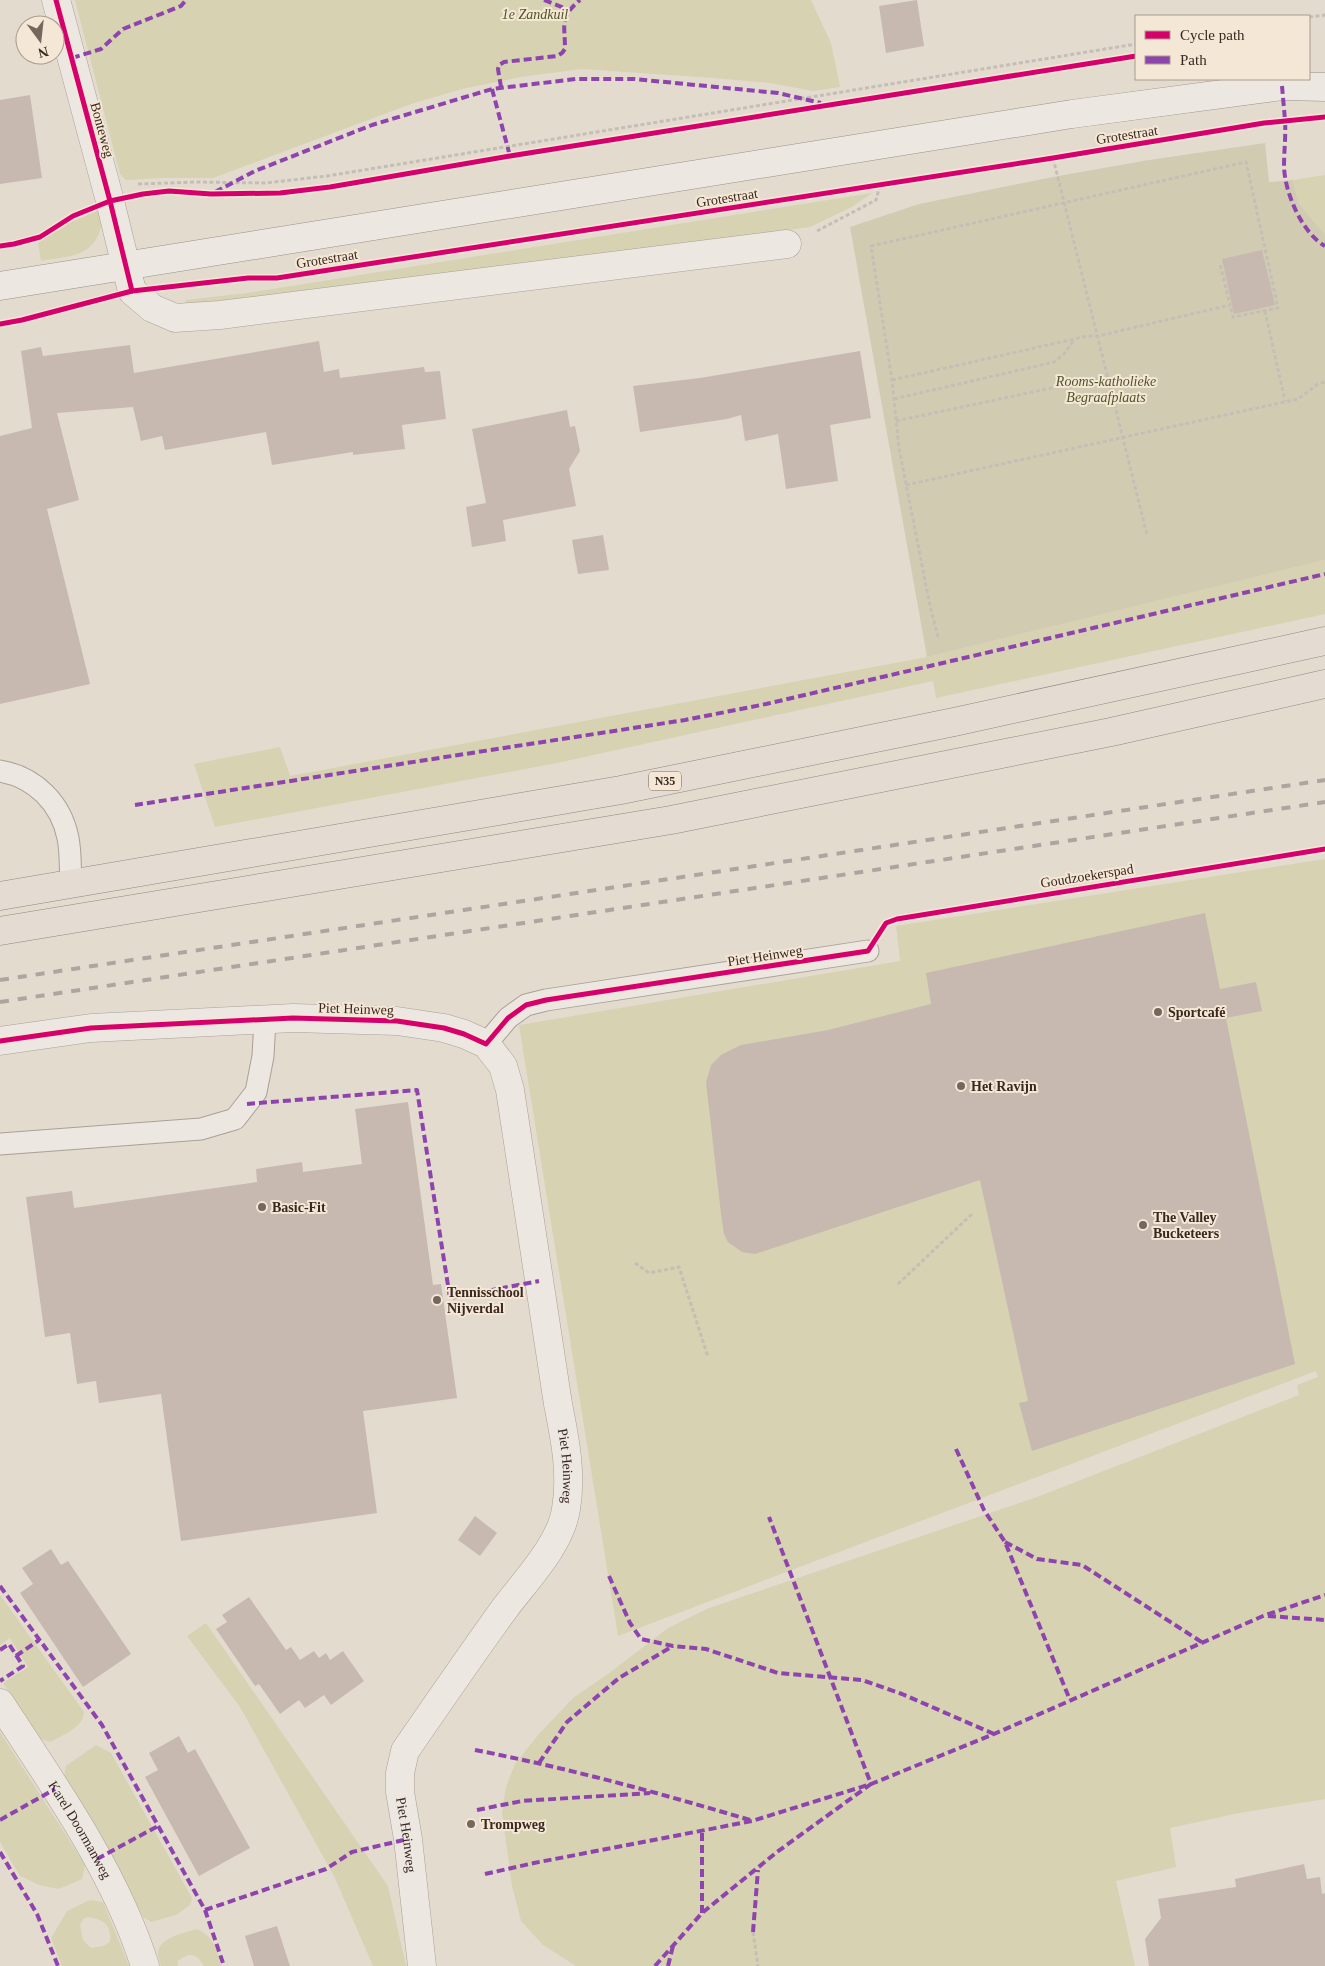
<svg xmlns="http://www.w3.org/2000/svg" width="1325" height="1966" font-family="Georgia,serif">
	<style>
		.green { fill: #d6d2b2; fill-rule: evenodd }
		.cemetery { fill: #d1ccb1 }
		.building { fill: #c8b9b0 }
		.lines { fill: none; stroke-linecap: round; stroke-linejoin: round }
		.lane-casing { stroke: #aaa097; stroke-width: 23 }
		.street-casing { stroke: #aaa097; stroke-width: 29 }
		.secondary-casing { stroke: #999088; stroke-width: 29 }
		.primary-casing { stroke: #8f867e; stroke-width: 29 }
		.path { stroke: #c5beb7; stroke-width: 3; stroke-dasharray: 4 2.5; stroke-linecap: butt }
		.lane { stroke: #ece7e0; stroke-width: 21 }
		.street { stroke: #ece7e0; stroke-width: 28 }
		.secondary { stroke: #ece7e0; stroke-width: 28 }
		.primary { stroke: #e4dcd2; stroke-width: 28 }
		.rail { stroke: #ada6a0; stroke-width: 4; stroke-dasharray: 9 9; stroke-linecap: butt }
		.quiet { stroke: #8e44ad; stroke-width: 4; stroke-dasharray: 8 4; stroke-linecap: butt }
		.cycleway-casing { stroke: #f5e7d6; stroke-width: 8 }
		.cycleway { stroke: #d6006c; stroke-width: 5 }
		.poi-dot { fill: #75675d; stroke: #f5e7d6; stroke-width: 2 }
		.labels { text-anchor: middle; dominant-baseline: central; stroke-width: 4; stroke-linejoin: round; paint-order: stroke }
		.shield { fill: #f5e7d6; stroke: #716156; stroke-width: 1 }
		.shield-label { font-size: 12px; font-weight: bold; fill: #39281f }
		.park-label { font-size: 14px; font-style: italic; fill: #505527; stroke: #f5e7d6 }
		.street-label { font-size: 14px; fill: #39281f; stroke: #f5e7d6 }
		.poi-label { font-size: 14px; font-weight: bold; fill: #39281f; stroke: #f5e7d6; text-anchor: start }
	</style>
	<rect width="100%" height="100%" fill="#e4dbcf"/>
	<g class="green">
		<path d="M 75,0 L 811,0 L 831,43 L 840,87 L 813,91 L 770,83 L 713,78 L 581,69 L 521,77 L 462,89 L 411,104 L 213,178 L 163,178 L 126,180 L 120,174 Z"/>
		<path d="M 1325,175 L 1325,235 L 1298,202 L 1293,180 Z"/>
		<path d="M 872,193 L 852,207 L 810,227 L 191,311 L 185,304 L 186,300 L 247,293 Z"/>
		<path d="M 99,210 L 103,216 C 98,257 75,255 41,261 L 38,243 L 69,223 Z"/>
		<path d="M 1325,560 L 1325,614 L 936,698 L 933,681 L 557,763 L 215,827 L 194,764 L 280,747 L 290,776 L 927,657 Z"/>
		<path d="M 1325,859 L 1325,1799 L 1239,1813 L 1170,1828 L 1176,1867 L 1116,1881 L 1135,1966 L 576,1966 L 543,1945 L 521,1921 L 512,1886 L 502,1812 L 506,1787 L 515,1764 L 538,1735 L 573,1698 L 608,1674 L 668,1628 L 709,1608 L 1037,1497 L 1299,1395 L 1297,1385 L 1318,1377 L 1316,1371 L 618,1636 L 519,1025 L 900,961 L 896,926 Z"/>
		<path d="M 0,1595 L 84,1712 C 83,1728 64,1734 51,1742 L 40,1739 L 3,1683 L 28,1667 L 10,1638 L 0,1645 Z"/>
		<path d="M 206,1623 L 388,1886 L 406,1966 L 373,1966 L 334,1876 L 240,1707 L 187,1636 Z"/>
		<path d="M 0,1732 L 85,1865 L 82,1879 L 59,1889 L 39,1885 L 20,1876 L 0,1842 Z"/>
		<path d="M 96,1745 L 111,1753 L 192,1898 L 190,1905 L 176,1915 L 151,1922 L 143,1917 L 110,1852 L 64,1778 L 66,1766 Z"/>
		<path d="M 90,1900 L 103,1902 L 129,1966 L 62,1966 L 51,1938 L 67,1911 ZM 88,1917 C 104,1919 112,1926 110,1942 L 103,1946 L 91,1948 L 83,1940 L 80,1925 L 83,1919 Z"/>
		<path d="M 197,1929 C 215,1938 216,1948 221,1966 L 204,1966 C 197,1954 190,1951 178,1961 L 178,1966 L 161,1966 C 160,1963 158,1957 158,1954 C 158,1937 185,1933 197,1929 Z"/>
	</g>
	<path class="cemetery" d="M 1265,143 L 1269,182 L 1293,180 L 1298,202 L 1325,235 L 1325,560 L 927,657 L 850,227 L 919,204 L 1058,176 L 1149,160 Z"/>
	<g class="building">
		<path d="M 917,0 L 924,46 L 886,53 L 879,6 Z"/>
		<path d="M 30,95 L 42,178 L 0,184 L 0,100 Z"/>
		<path d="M 1262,250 L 1275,305 L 1234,314 L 1222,259 Z"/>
		<path d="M 319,341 L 324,372 L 339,369 L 340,378 L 424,367 L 425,372 L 440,371 L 446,419 L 402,425 L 405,449 L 353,455 L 353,452 L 272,465 L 266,432 L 165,450 L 162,436 L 141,441 L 133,407 L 57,413 L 79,500 L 47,509 L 90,684 L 0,704 L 0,436 L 32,428 L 21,351 L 41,347 L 43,356 L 130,345 L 134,373 Z"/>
		<path d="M 860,351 L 871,418 L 830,425 L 838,481 L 786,489 L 778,434 L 745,441 L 741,415 L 727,419 L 640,432 L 633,386 L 700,378 Z"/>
		<path d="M 567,410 L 570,427 L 575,426 L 580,451 L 569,469 L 576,506 L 503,520 L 506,541 L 472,547 L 466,507 L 486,503 L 472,429 Z"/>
		<path d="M 603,535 L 609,570 L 578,574 L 572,540 Z"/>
		<path d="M 1205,913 L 1220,989 L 1256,982 L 1262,1011 L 1226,1018 L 1295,1364 L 1032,1451 L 1019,1403 L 1028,1401 L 980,1180 L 755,1254 L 742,1252 L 728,1242 L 724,1234 L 721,1214 L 706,1082 L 711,1065 L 721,1055 L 741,1045 L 828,1030 L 931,1004 L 926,973 Z"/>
		<path d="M 408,1102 L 433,1285 L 441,1284 L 457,1398 L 363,1411 L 377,1513 L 181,1541 L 161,1394 L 99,1403 L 96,1381 L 77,1384 L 70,1333 L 45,1337 L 26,1197 L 72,1191 L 74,1208 L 257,1182 L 256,1169 L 302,1162 L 303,1172 L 362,1164 L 355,1109 Z"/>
		<path d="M 475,1516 L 497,1533 L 480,1556 L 458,1540 Z"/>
		<path d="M 51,1549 L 61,1565 L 68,1561 L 131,1654 L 83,1687 L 20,1593 L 33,1584 L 22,1568 Z"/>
		<path d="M 249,1597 L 286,1650 L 291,1647 L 300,1660 L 314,1651 L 319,1658 L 326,1653 L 330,1660 L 343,1651 L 364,1681 L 331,1705 L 324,1695 L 305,1708 L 299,1700 L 280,1714 L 259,1684 L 255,1686 L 216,1629 L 227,1622 L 222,1615 Z"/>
		<path d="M 179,1736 L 188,1753 L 195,1749 L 250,1848 L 199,1876 L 145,1777 L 158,1770 L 149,1753 Z"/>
		<path d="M 1304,1864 L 1307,1879 L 1320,1877 L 1322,1894 L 1325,1893 L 1325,1966 L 1149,1966 L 1145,1939 L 1161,1918 L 1158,1899 L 1236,1887 L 1235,1879 Z"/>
		<path d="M 277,1926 L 290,1966 L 254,1966 L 245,1936 Z"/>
	</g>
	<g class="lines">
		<defs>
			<g id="lane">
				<path d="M 0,771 C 35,777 61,803 68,838 C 71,853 70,869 71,885"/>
				<path d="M 486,1044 L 508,1018 L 526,1005 L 546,1000 L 868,951"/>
				<path d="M 0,1144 L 201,1129 L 235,1119 L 256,1092 L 263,1056 L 265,1020"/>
			</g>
			<g id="street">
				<path d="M 56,0 L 110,201 L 132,291 L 152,308 L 175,318 L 220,315 L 787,244"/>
				<path id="s1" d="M 0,1041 L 91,1028 L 293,1018 L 397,1021 L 444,1028 L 464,1034 L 486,1044 L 503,1066 L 510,1090 L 558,1404 C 565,1439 572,1474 566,1509 C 561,1544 526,1580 505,1608 C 471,1655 438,1703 405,1751 L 400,1773 L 400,1792 L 408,1839 L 422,1966"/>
				<path id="s2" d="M 0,1703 C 53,1784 116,1873 145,1966"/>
			</g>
			<path id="secondary" d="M 0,286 L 1072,114 L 1282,86 L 1325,87"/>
			<g id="primary">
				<path d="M 0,896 L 621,790 L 954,722 L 1325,641"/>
				<path d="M 0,931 L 671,820 L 1111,732 L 1325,684"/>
			</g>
		</defs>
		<use href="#lane" class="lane-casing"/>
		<use href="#street" class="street-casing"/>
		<use href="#secondary" class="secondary-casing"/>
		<use href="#primary" class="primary-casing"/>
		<g class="path">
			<path d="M 1309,17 L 1325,15"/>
			<path d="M 1053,158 L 1147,535"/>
			<path d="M 138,184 L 196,182 L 265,183 L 327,176 L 1136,44"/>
			<path d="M 817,231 L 876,200 L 880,185"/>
			<path d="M 1265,311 L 1285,401"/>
			<path d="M 892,380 L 1088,336 L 1098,336 L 1230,305 L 1220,264"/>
			<path d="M 894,399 L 1054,362 L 1064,354 L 1074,340"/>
			<path d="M 896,421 L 1108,376"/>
			<path d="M 906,485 L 1298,399 L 1318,384 L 1325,382"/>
			<path d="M 938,637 L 930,606 L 899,448 L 892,380 L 871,246 L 1246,162 L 1278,308 L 1233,317 L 1230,305"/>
			<path d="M 635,1263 L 649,1273 L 679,1267 L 708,1357"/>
			<path d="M 898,1284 L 972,1214"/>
			<path d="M 753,1932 L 758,1966"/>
		</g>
		<use href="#lane" class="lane"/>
		<use href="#street" class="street"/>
		<use href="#secondary" class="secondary"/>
		<use href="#primary" class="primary"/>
		<g class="rail">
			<path d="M 0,980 L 1325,780"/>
			<path d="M 0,1002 L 1325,802"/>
		</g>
		<g class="quiet">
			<path d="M 544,0 L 569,10"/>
			<path d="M 72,58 L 101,49 L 123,29 L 181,6 L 186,0"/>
			<path d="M 1282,86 C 1283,97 1284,109 1285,120 C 1286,136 1284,151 1284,167 C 1285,193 1302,233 1325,246"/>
			<path d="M 501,87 L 498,69 L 499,65 L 504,62 L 557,56 L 562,53 L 565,49 C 565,23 559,18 580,0"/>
			<path d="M 492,89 L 510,156"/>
			<path d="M 215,192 L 255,171 L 372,125 L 492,89 L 576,79 L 634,79 L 778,93 L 821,103"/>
			<path d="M 135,805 L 685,720 L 766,704 L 934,665 L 1325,574"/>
			<path d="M 247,1104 L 417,1090 L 450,1298 L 539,1281"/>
			<path d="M 956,1449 L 984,1510 L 1005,1542 L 1070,1700"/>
			<path d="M 1005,1542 L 1037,1559 L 1082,1565 L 1203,1643"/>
			<path d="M 609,1576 L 630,1623 L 641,1639 L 673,1646 L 706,1649 L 778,1673 L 862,1680 L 902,1694 L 994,1734"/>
			<path d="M 0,1586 L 102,1725 L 205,1910 L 224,1966"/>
			<path d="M 1268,1616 L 1325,1620"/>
			<path d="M 0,1650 L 9,1644 L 23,1666 L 0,1681"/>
			<path d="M 16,1656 L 39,1640"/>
			<path d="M 475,1750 C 568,1768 659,1793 750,1820"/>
			<path d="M 539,1763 L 567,1722 L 619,1678 L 673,1646"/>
			<path d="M 477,1810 L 522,1801 L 650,1793"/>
			<path d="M 0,1820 L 55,1789"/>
			<path d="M 0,1852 L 37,1914 L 58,1966"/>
			<path d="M 97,1859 L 158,1826"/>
			<path d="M 485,1874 L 534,1863 L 752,1821 L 871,1784 L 994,1734 L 1263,1616 L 1325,1595"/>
			<path d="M 205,1910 L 326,1869 L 352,1852 L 408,1839"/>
			<path d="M 702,1913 L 702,1830"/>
			<path d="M 753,1932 L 758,1870"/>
			<path d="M 655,1966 L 702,1913 L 777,1852 L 871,1784 L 769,1517"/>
			<path d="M 668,1966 L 673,1946"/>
		</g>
		<defs>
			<g id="cycleway">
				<path d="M 56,0 L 110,201 L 132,291"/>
				<path d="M 0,246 L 14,244 L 40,237 L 73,216 L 110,201 L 143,194 L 169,191 L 211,194 L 280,193 L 330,187 L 510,156 L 1136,56"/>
				<path d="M 0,324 L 22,320 L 132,291 L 248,278 L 277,278 L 1053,158 L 1264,123 L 1325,117"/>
				<path d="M 0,1041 L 91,1028 L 293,1018 L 397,1021 L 444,1028 L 464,1034 L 486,1044 L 508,1018 L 526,1005 L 546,1000 L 868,951 L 886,923 L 897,919 L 1325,849"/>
			</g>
		</defs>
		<use href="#cycleway" class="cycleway-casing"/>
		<use href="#cycleway" class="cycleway"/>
	</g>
	<g class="poi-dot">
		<circle cx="1158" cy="1012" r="5"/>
		<circle cx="961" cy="1086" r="5"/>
		<circle cx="262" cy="1207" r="5"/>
		<circle cx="1143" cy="1225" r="5"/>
		<circle cx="437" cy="1300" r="5"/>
		<circle cx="471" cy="1824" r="5"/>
	</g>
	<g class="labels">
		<rect class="shield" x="649" y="771.5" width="32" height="19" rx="4"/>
		<g class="shield-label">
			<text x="665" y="781">N35</text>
		</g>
		<g class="park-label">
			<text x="535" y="14">1e Zandkuil</text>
			<text x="1106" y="381">Rooms-katholieke<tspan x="1106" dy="16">Begraafplaats</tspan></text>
		</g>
		<g class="street-label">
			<text transform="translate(102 130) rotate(75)">Bonteweg</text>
			<text transform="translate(1127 135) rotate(-9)">Grotestraat</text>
			<text transform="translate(727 198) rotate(-9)">Grotestraat</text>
			<text transform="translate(327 259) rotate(-9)">Grotestraat</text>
			<text transform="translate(1087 876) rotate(-9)">Goudzoekerspad</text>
			<text transform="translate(765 956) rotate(-9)">Piet Heinweg</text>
			<text transform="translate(356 1009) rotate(2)">Piet Heinweg</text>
			<text stroke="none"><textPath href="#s1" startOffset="924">Piet Heinweg</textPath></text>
			<text stroke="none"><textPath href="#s2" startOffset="150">Karel Doormanweg</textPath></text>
			<text stroke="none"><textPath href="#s1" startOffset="1344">Piet Heinweg</textPath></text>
		</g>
		<g class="poi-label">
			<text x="1168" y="1012">Sportcafé</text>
			<text x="971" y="1086">Het Ravijn</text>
			<text x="272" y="1207">Basic-Fit</text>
			<text x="1153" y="1217">The Valley<tspan x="1153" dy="16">Bucketeers</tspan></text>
			<text x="447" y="1292">Tennisschool<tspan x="447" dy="16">Nijverdal</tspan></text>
			<text x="481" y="1824">Trompweg</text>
		</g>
	</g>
	<rect x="1135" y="15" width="175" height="65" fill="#f5e7d6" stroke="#aa9b8d"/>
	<rect x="1145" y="31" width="25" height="8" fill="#d6006c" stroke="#aa9b8d"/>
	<text x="1180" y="40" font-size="15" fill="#39281f">Cycle path</text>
	<rect x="1145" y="56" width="25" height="8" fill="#8e44ad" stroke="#aa9b8d"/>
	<text x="1180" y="65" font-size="15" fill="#39281f">Path</text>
	<g transform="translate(40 40) rotate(165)"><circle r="24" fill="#f5e7d6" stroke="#aa9b8d"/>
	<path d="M0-4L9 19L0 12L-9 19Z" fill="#75675d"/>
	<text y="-8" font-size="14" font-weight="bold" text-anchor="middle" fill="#39281f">N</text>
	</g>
</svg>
